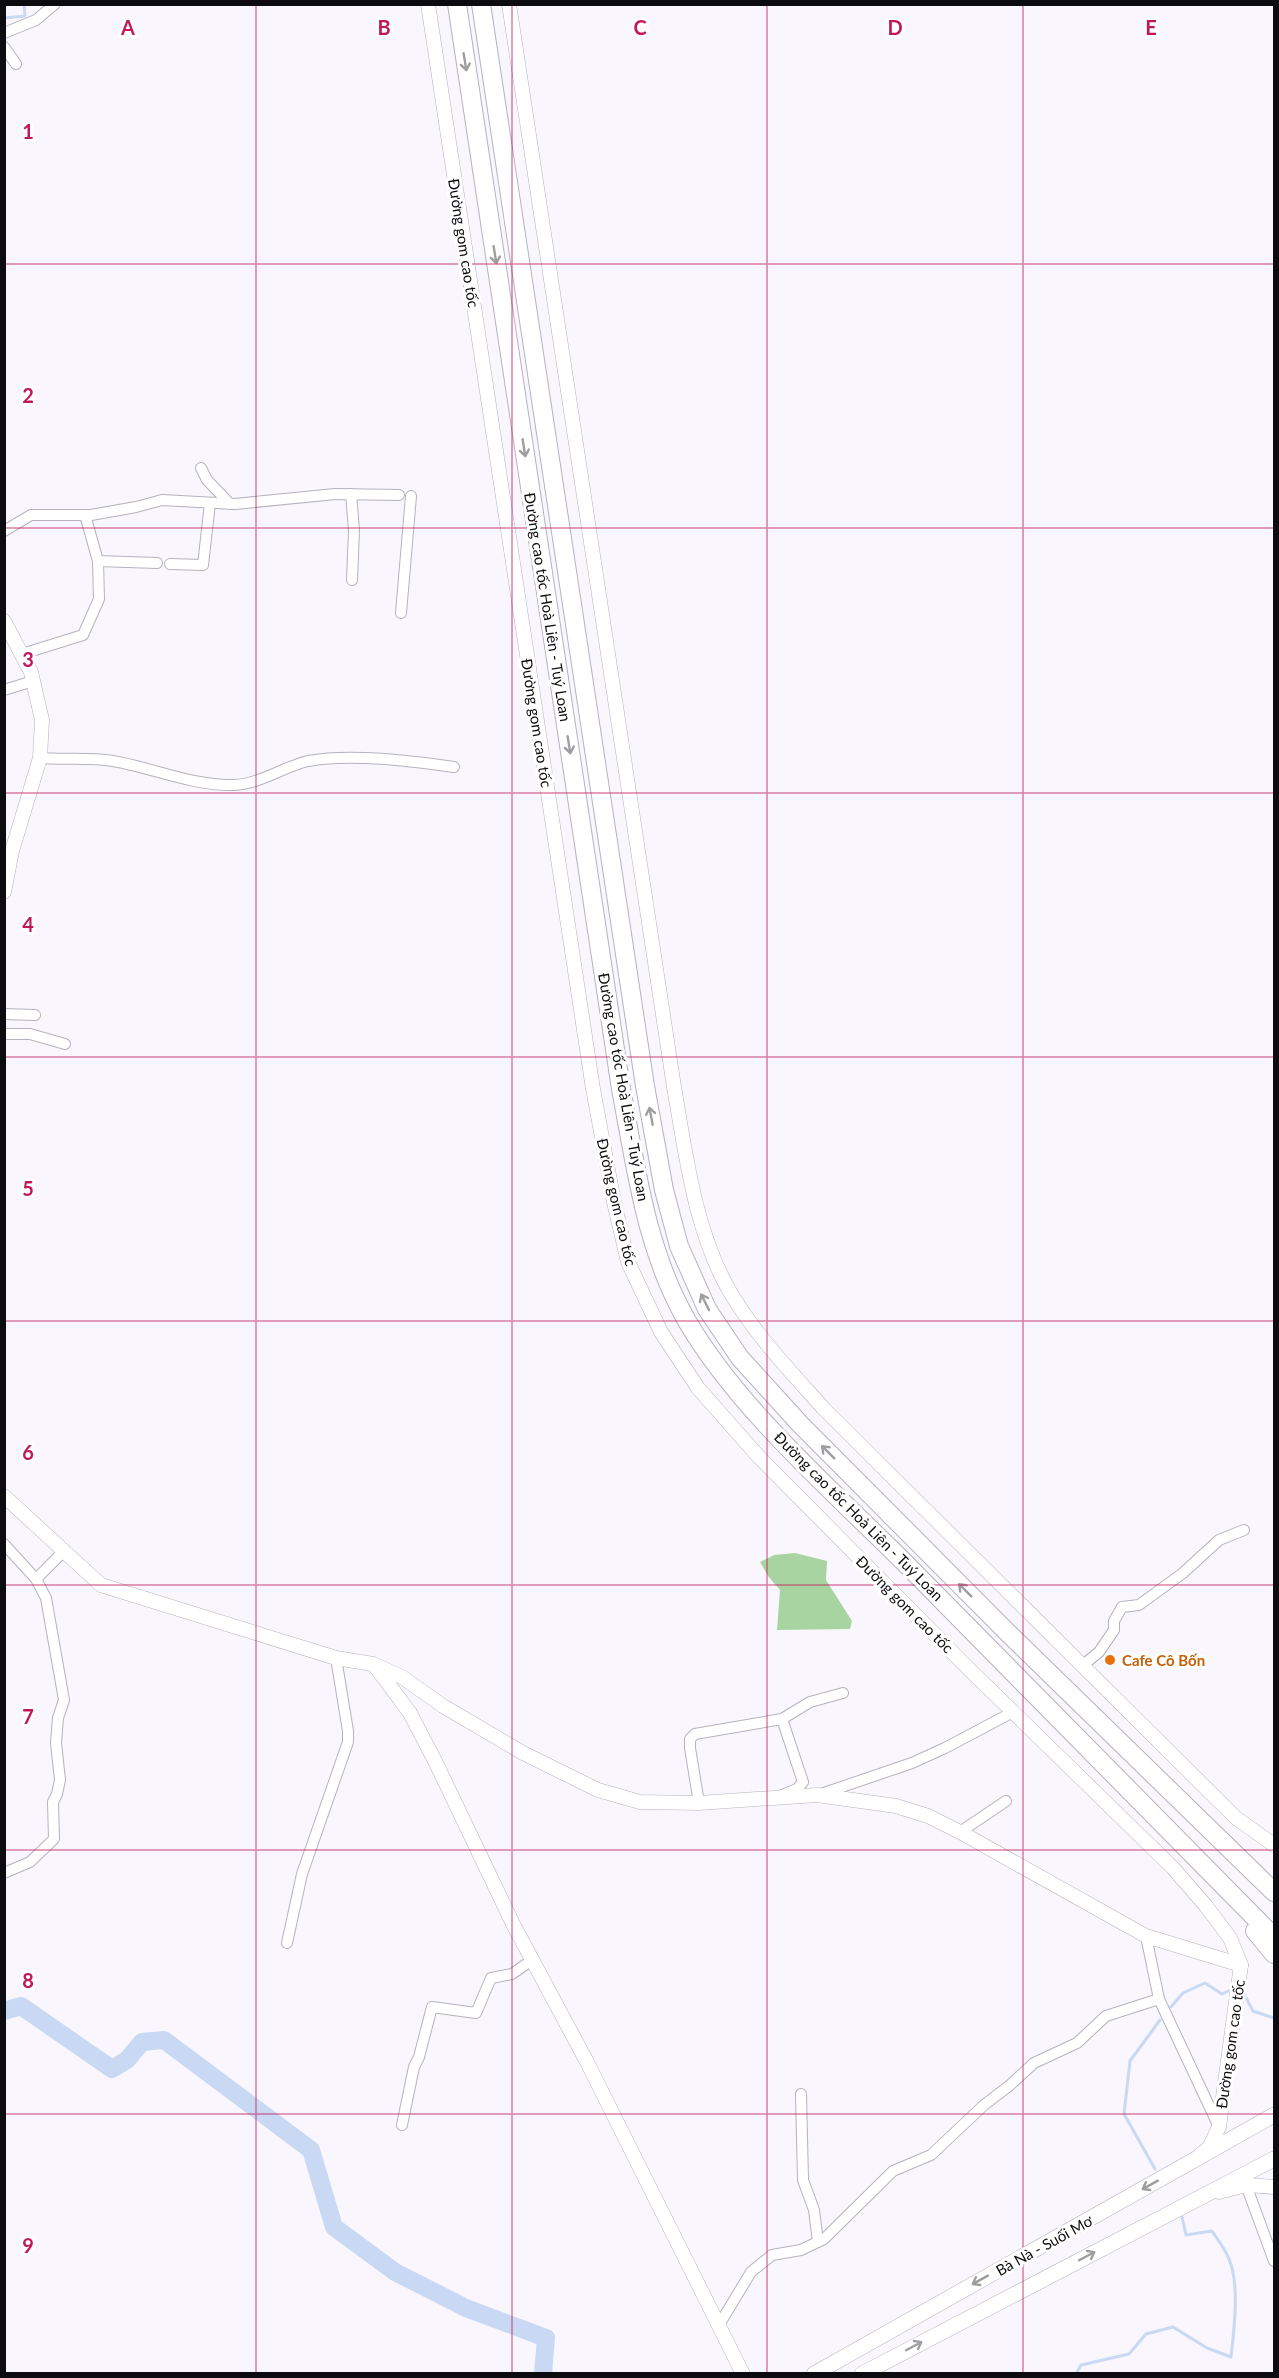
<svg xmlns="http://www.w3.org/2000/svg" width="1279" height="2378" font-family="Lato,sans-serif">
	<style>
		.green { fill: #a8d4a2 }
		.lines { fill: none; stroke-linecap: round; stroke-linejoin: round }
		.stream { stroke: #c9d9f3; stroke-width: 3 }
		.river { stroke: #c9d9f3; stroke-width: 18 }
		.street-casing { stroke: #b5b2bf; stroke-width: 12 }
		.secondary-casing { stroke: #b5b2bf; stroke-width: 15 }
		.primary-casing { stroke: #b5b2bf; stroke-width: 16 }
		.highway-casing { stroke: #b5b2bf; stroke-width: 20 }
		.street { stroke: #fff; stroke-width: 10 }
		.secondary { stroke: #fff; stroke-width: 14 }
		.primary { stroke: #fff; stroke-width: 15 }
		.highway { stroke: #fff; stroke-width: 18 }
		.oneway { stroke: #9e9d9f }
		.grid { fill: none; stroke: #c2185b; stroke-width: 1.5; stroke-opacity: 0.55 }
		.food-dot { fill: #e8710a; stroke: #fff; stroke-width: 2 }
		.labels { text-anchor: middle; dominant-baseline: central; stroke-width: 6; stroke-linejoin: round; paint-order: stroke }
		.street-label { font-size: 15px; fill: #0c0b0f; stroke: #fff }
		.food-label { font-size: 15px; font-weight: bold; fill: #c56008; stroke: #fff; text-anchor: start }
		.grid-label { font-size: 20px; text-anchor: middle; font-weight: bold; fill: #c2185b; stroke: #fff; stroke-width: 6; stroke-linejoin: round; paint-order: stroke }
	</style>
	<rect width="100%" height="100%" fill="#f9f7fd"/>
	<path class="green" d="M 795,1553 L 827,1561 L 826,1580 L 852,1621 L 850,1629 L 777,1630 L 780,1590 L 768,1576 L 760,1562 L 774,1555 Z"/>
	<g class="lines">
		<g class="stream">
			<path d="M 4,18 L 25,16 L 24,4"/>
			<path d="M 1245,1996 L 1253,2011 L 1274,2018"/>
			<path d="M 1171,2007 L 1183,1993 L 1205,1983 L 1222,1994 L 1233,1989"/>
			<path d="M 1155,2169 L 1124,2114 L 1130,2061 L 1160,2020"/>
			<path d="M 1076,2374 L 1081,2365 L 1129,2354 L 1146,2334 L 1173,2327 L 1207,2348 L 1231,2357 C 1234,2330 1240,2285 1229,2259 C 1225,2249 1218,2240 1212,2231 L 1186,2235 L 1182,2217"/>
		</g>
		<path class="river" d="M 4,2011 L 21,2006 L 112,2069 L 127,2060 L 142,2042 L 164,2040 L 311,2150 L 334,2227 L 395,2272 L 466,2308 L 546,2338 L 543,2374"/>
		<defs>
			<g id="street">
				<path d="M 4,33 L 36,20 L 55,4"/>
				<path d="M 4,47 L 16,64"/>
				<path d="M 201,468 L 207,480 L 230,504"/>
				<path d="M 351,494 L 354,530 L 352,580"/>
				<path d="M 85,515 L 98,561 L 157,563"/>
				<path d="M 4,531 L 31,515 L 91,515 L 136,507 L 162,500 L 235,504 L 335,494 L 399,495"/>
				<path d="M 170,564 L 203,565 L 210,503"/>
				<path d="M 401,613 L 411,496"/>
				<path d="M 22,654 L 83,635 L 99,599 L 98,561"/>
				<path d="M 4,690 L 33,681"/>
				<path d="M 40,758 C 64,760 89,757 113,761 C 154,768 192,786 234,785 C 260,784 283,767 308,761 C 351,753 411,761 454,767"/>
				<path d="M 4,1014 L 35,1015"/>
				<path d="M 4,1034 L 30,1034 L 65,1044"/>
				<path d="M 4,1544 L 36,1579"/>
				<path d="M 1082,1666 L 1099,1652 L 1114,1630 L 1114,1621 L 1122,1607 L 1139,1605 L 1183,1573 L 1219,1540 L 1244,1530"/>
				<path d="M 782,1719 L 803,1782 L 797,1789 L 782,1795"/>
				<path d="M 818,1795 L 912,1763 L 945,1748 L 1013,1712"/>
				<path d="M 699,1803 L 690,1748 L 690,1739 L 695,1734 L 782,1719 L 810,1702 L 843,1693"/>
				<path d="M 960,1832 L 1006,1801"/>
				<path d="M 4,1873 L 30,1862 L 54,1839 L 53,1802 L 57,1794 L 60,1780 L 56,1743 L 58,1718 L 64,1700 L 46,1598 L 36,1579 L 64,1551"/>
				<path d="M 287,1943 L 302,1874 L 348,1742 L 348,1731 L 336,1658"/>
				<path d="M 1159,1999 L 1219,2127"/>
				<path d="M 801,2094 L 803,2180 L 814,2210 L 818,2242"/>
				<path d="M 402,2125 L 414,2067 L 419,2057 L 432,2007 L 476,2013 L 491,1978 L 512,1974 L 532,1960"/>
				<path d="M 1246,2185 L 1274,2261"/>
				<path d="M 719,2325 L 751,2272 L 772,2255 L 801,2250 L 824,2239 L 893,2171 L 931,2155 L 984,2105 L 1009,2086 L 1034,2063 L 1077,2043 L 1106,2016 L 1159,1999 L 1146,1936"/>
			</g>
			<g id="secondary">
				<path d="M 428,4 L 593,1089 L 614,1202 L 628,1262 L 661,1332 L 698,1388 L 758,1456 L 971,1671 L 1173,1868 L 1206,1906 L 1230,1938 L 1241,1965 L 1219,2127 L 1209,2148 L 1201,2154"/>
				<path d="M 509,4 L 674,1087 C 686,1156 696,1240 735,1300 C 760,1340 793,1374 824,1409 L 1236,1818 L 1274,1845"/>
				<path d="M 4,621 L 31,672 L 42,720 L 40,758 L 12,851 L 4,892"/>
				<path d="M 4,1496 L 101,1585 L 336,1658 L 373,1664 L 402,1677 L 443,1706 L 523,1753 L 598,1790 L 640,1802 L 699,1803 L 817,1795 L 896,1806 L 928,1816 L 960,1832 L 1146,1936 L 1241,1965"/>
				<path d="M 375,1666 L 410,1713 L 436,1763 L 513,1924 L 587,2062 L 743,2374"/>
				<path d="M 1219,2192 L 1246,2185 L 1274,2187"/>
			</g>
			<g id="primary">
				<path d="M 814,2374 L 1274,2115"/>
				<path d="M 862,2374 L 1274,2159"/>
			</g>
			<g id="highway">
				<path d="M 457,4 L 621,1089 C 636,1168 646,1250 687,1321 C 739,1410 834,1492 907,1565 C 1030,1689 1153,1813 1274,1937"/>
				<path d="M 481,4 L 645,1086 L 664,1190 L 679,1246 L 707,1309 L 740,1358 L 800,1424 L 1007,1632 L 1274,1892"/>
				<path d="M 1255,1931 L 1274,1954"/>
			</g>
		</defs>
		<use href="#street" class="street-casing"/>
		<use href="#secondary" class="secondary-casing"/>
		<use href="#primary" class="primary-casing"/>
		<use href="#highway" class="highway-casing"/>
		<use href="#street" class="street"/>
		<use href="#secondary" class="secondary"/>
		<use href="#primary" class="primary"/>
		<use href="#highway" class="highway"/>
	</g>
	<defs><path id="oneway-shaft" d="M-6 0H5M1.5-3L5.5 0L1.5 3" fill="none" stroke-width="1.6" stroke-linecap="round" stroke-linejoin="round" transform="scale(1.5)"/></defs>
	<g class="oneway">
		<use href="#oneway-shaft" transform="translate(465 62) rotate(81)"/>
		<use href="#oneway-shaft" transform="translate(495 255) rotate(81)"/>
		<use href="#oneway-shaft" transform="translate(524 448) rotate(81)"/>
		<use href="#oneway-shaft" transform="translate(569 745) rotate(81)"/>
		<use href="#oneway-shaft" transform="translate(651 1116) rotate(-101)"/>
		<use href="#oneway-shaft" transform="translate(705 1302) rotate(-116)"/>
		<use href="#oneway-shaft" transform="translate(828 1452) rotate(-135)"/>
		<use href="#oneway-shaft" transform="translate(965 1590) rotate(-135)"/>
		<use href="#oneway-shaft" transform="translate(1150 2185) rotate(151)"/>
		<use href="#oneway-shaft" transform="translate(1087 2256) rotate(-28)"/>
		<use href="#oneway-shaft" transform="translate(980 2280) rotate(151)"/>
		<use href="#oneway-shaft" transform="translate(914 2346) rotate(-28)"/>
	</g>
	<path class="grid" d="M 256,4 L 256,2374M 512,4 L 512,2374M 767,4 L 767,2374M 1023,4 L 1023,2374M 4,264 L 1274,264M 4,528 L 1274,528M 4,793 L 1274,793M 4,1057 L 1274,1057M 4,1321 L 1274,1321M 4,1585 L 1274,1585M 4,1850 L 1274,1850M 4,2114 L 1274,2114"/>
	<circle class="food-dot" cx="1110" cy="1660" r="6"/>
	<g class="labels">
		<g class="street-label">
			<text transform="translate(464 243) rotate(81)">Đường gom cao tốc</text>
			<text transform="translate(548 607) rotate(81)">Đường cao tốc Hoà Liên - Tuý Loan</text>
			<text transform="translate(537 723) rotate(81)">Đường gom cao tốc</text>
			<text transform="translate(624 1087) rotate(80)">Đường cao tốc Hoà Liên - Tuý Loan</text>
			<text transform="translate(617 1202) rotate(77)">Đường gom cao tốc</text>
			<text transform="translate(859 1516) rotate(45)">Đường cao tốc Hoà Liên - Tuý Loan</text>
			<text transform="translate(905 1604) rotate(45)">Đường gom cao tốc</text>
			<text transform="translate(1230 2044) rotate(-82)">Đường gom cao tốc</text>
			<text transform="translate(1044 2245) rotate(-29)">Bà Nà - Suối Mơ</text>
		</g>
		<g class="food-label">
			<text x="1122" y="1660">Cafe Cô Bốn</text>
		</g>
	</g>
	<g class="grid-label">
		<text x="128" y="35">A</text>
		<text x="384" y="35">B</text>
		<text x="640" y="35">C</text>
		<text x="895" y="35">D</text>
		<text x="1151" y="35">E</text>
		<text x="28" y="139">1</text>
		<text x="28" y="403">2</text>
		<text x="28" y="667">3</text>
		<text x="28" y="932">4</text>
		<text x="28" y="1196">5</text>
		<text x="28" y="1460">6</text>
		<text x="28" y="1724">7</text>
		<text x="28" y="1988">8</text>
		<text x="28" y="2253">9</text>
	</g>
	<rect width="1279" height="2378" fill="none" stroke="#0c0b0f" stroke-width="12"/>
</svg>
